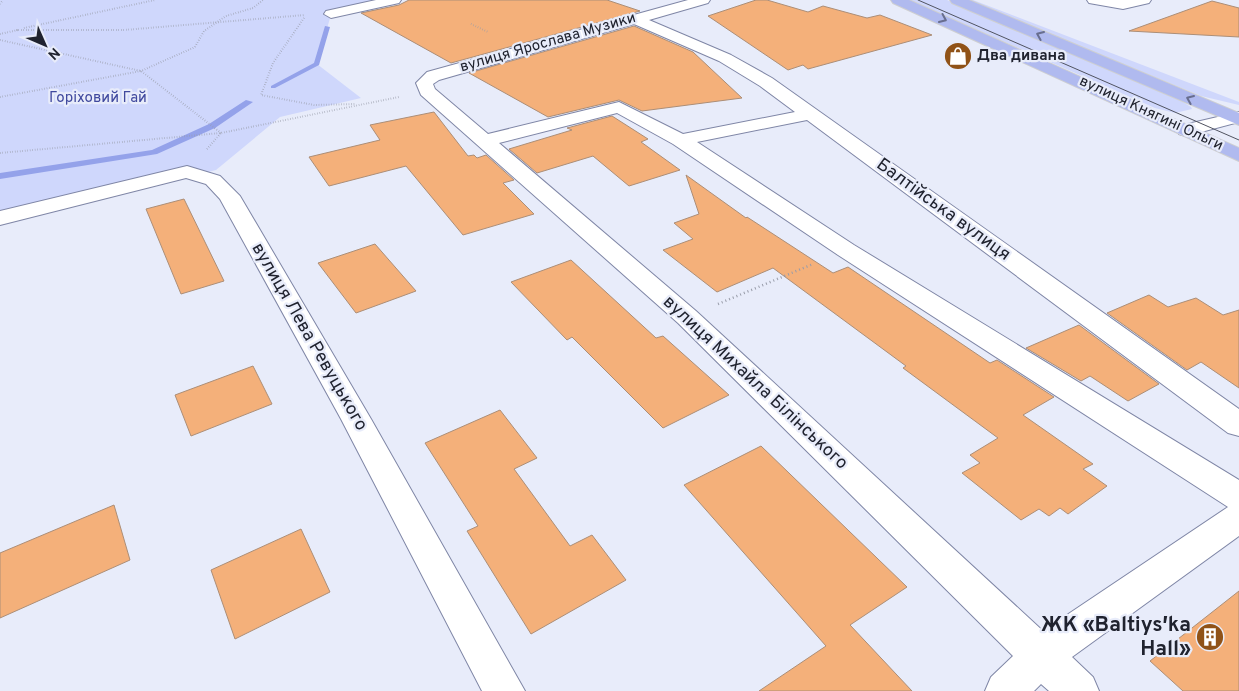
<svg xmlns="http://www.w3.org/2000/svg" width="1239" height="691" font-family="Overpass,sans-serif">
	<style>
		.green { fill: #cfd7fc }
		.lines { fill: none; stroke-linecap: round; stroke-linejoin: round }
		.stream { fill: #94a2ea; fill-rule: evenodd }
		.building { fill: #f4b07a; stroke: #ac8e77 }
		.minor-casing { stroke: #7f86a6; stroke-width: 2 }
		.major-casing { stroke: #cecfd1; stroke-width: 2 }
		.path-far1 { stroke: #989ca9; stroke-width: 2; stroke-dasharray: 0.5 2; stroke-linecap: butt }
		.path { stroke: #989ca9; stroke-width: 2.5; stroke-dasharray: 1 3; stroke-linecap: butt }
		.minor { fill: #fff; fill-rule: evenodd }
		.major { fill: #b0baef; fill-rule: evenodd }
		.tram { stroke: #515461; stroke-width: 1 }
		.oneway { stroke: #686e8f }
		.labels { text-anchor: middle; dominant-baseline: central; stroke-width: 4.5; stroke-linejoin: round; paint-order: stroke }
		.far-street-label { font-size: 15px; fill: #20232f; stroke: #e8ecfa }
		.far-poi-label { font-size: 15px; font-weight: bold; fill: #20232f; stroke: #e8ecfa; text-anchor: start }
		.far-park-label { font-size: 15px; fill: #40499e; stroke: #e8ecfa }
		.street-label { font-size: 18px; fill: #20232f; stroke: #e8ecfa }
		.near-poi-label { font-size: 21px; font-weight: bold; fill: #20232f; stroke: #e8ecfa; text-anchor: end }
	</style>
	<rect width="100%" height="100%" fill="#e8ecfa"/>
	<g class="green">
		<path d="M 0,0 L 385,0 L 332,11 L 317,64 L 361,98 L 280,117 L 216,170 L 0,223 Z"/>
		<path d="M 909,0 L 947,0 L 1183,102 L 1191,107 L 1192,109 L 1175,113 L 1155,108 Z"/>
		<path d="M 967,0 L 973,0 L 1239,102 L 1239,105 L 1201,96 Z"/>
	</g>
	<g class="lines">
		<g class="stream">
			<path d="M 325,26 L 330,27 L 319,65 L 275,88 L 271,88 L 271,86 L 314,63 Z"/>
			<path d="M 246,100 L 253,102 L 215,128 L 157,154 L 0,179 L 0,173 L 152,150 L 209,124 Z"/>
		</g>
	</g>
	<g class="building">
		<path d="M 409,0 L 607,0 L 640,11 L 451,63 L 361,13 L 399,5 Z"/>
		<path d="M 756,0 L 767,0 L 808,12 L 823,6 L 867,18 L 880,15 L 932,35 L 808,69 L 803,65 L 788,70 L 708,16 Z"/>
		<path d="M 1212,1 L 1239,8 L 1239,37 L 1129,31 Z"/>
		<path d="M 634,26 L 693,52 L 742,98 L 642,111 L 619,100 L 548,117 L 469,73 Z"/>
		<path d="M 434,112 L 468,156 L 474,155 L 477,158 L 486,155 L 514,180 L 503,183 L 534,214 L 463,235 L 406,166 L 329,186 L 309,157 L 380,140 L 370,125 Z"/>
		<path d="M 612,116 L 648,139 L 641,142 L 680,170 L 629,186 L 593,156 L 537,173 L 509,149 L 572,130 L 567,128 Z"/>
		<path d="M 686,175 L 746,218 L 747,217 L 833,273 L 848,267 L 990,363 L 997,360 L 1054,397 L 1023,415 L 1093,464 L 1083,469 L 1107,486 L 1068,514 L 1060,508 L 1049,516 L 1039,509 L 1021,520 L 962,473 L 980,463 L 970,455 L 998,438 L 903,368 L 906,366 L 773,268 L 717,292 L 663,250 L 693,239 L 674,223 L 699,214 Z"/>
		<path d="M 184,199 L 224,281 L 181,294 L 146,209 Z"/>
		<path d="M 375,244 L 416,291 L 356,313 L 318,263 Z"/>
		<path d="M 571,260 L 656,338 L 663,336 L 729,395 L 663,428 L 572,337 L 567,340 L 511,282 Z"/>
		<path d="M 1149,295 L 1168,307 L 1196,298 L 1223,315 L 1239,310 L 1239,388 L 1201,362 L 1187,370 L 1107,313 Z"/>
		<path d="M 1079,325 L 1159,384 L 1128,401 L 1090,376 L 1081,381 L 1026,348 Z"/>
		<path d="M 253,366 L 272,404 L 191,436 L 175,395 Z"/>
		<path d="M 500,410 L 537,458 L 514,469 L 570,546 L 592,535 L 626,580 L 531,634 L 467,531 L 478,526 L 425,443 Z"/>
		<path d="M 761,446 L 907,587 L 850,625 L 912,691 L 759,691 L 826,646 L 684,485 Z"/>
		<path d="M 114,505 L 130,560 L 0,618 L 0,553 Z"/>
		<path d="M 301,529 L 330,592 L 235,639 L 211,570 Z"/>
		<path d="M 1239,591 L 1239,691 L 1183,691 L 1150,661 Z"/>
	</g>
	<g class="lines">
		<defs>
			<g id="minor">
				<path d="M 376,0 L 401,0 L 399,3 L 331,18 L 324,14 L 326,11 Z"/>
				<path d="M 688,0 L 710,0 L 708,3 L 649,20 L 731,55 L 772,78 L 1239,409 L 1239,436 L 1228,433 L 807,120 L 697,142 L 854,245 L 1239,480 L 1239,536 L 1072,657 L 1093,677 L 1099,691 L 1049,691 L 1041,684 L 1034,691 L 985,691 L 991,677 L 1013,656 L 678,323 L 421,95 L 416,83 L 427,72 ZM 634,24 L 719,61 L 760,86 L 795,112 L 683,134 L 619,102 L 488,134 L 435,89 L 433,84 L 439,80 ZM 617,113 L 673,144 L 838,255 L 1228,507 L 1043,631 L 696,311 L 499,143 Z"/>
				<path d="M 1087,0 L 1151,0 L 1149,3 L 1123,9 L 1089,3 Z"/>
				<path d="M 1239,112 L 1239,122 L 1186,136 L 1179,134 L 1177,130 L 1179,126 Z"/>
				<path d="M 187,166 L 220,176 L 240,196 L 371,419 L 525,691 L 482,691 L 341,419 L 220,199 L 206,184 L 186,178 L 0,225 L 0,211 Z"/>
			</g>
			<g id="major">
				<path d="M 891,0 L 909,0 L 1239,148 L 1239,161 L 893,3 Z"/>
				<path d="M 950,0 L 969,0 L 1239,113 L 1239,125 L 952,3 Z"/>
			</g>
		</defs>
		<use href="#minor" class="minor-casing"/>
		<use href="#major" class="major-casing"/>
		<g class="path-far1">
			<path d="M 0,4 L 3,0"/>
			<path d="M 304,18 L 273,63 L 261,95 L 314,105 L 355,104"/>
			<path d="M 471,24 L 488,32"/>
			<path d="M 24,28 L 155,0"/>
			<path d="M 16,30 L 124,30 L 305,15"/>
			<path d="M 0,34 L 18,30"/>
			<path d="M 0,40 L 141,71 L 221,133"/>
			<path d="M 0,97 L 141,71 L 195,47 L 204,31 L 226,16 L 253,8 L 263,0"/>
			<path d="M 207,149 L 221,133"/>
			<path d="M 0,153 L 221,133 L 399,97"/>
		</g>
		<path class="path" d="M 718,304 L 813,264"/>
		<use href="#minor" class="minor"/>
		<use href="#major" class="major"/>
		<path class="tram" d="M 918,0 L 1239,140"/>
	</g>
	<defs><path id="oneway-chevron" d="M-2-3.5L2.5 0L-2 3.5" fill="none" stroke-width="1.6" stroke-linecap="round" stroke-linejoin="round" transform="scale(1.25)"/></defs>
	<g class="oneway">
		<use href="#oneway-chevron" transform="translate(943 19) rotate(24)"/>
		<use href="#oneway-chevron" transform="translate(1040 35) rotate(-157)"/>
		<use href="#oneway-chevron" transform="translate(1190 99) rotate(-157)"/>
	</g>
	<defs>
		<symbol id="shop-disc" viewBox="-11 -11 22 22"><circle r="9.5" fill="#905217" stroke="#e8ecfa"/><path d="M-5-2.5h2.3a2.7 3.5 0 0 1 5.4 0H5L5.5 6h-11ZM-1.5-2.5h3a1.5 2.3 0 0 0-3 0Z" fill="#fff"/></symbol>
		<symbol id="building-disc" viewBox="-11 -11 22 22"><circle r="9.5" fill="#905217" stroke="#e8ecfa"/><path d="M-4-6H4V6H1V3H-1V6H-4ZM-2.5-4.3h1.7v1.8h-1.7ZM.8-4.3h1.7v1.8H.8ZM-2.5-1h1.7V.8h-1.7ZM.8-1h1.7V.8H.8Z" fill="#fff"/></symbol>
	</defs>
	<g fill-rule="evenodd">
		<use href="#shop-disc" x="942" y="40" width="32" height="32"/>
		<use href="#building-disc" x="1194" y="621" width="32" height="32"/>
	</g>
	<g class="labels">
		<g class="far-street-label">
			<text transform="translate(548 43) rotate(-16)">вулиця Ярослава Музики</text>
			<text transform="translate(1151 114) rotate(25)">вулиця Княгині Ольги</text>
		</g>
		<g class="far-poi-label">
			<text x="977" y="56">Два дивана</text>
		</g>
		<g class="far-park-label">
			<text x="98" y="98">Горіховий Гай</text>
		</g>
		<g class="street-label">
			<text transform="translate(943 210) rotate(36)">Балтійська вулиця</text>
			<text transform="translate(309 337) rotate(60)">вулиця Лева Ревуцького</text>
			<text transform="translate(755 383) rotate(43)">вулиця Михайла Білінського</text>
		</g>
		<g class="near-poi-label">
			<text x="1191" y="625">ЖК «Baltiysʹka<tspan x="1191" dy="24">Hall»</tspan></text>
		</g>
	</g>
	<g transform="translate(45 45) rotate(135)" stroke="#e8ecfa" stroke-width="4" paint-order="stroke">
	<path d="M0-4L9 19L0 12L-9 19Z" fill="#20232f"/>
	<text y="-8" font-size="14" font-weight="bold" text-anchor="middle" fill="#20232f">N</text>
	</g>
</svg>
